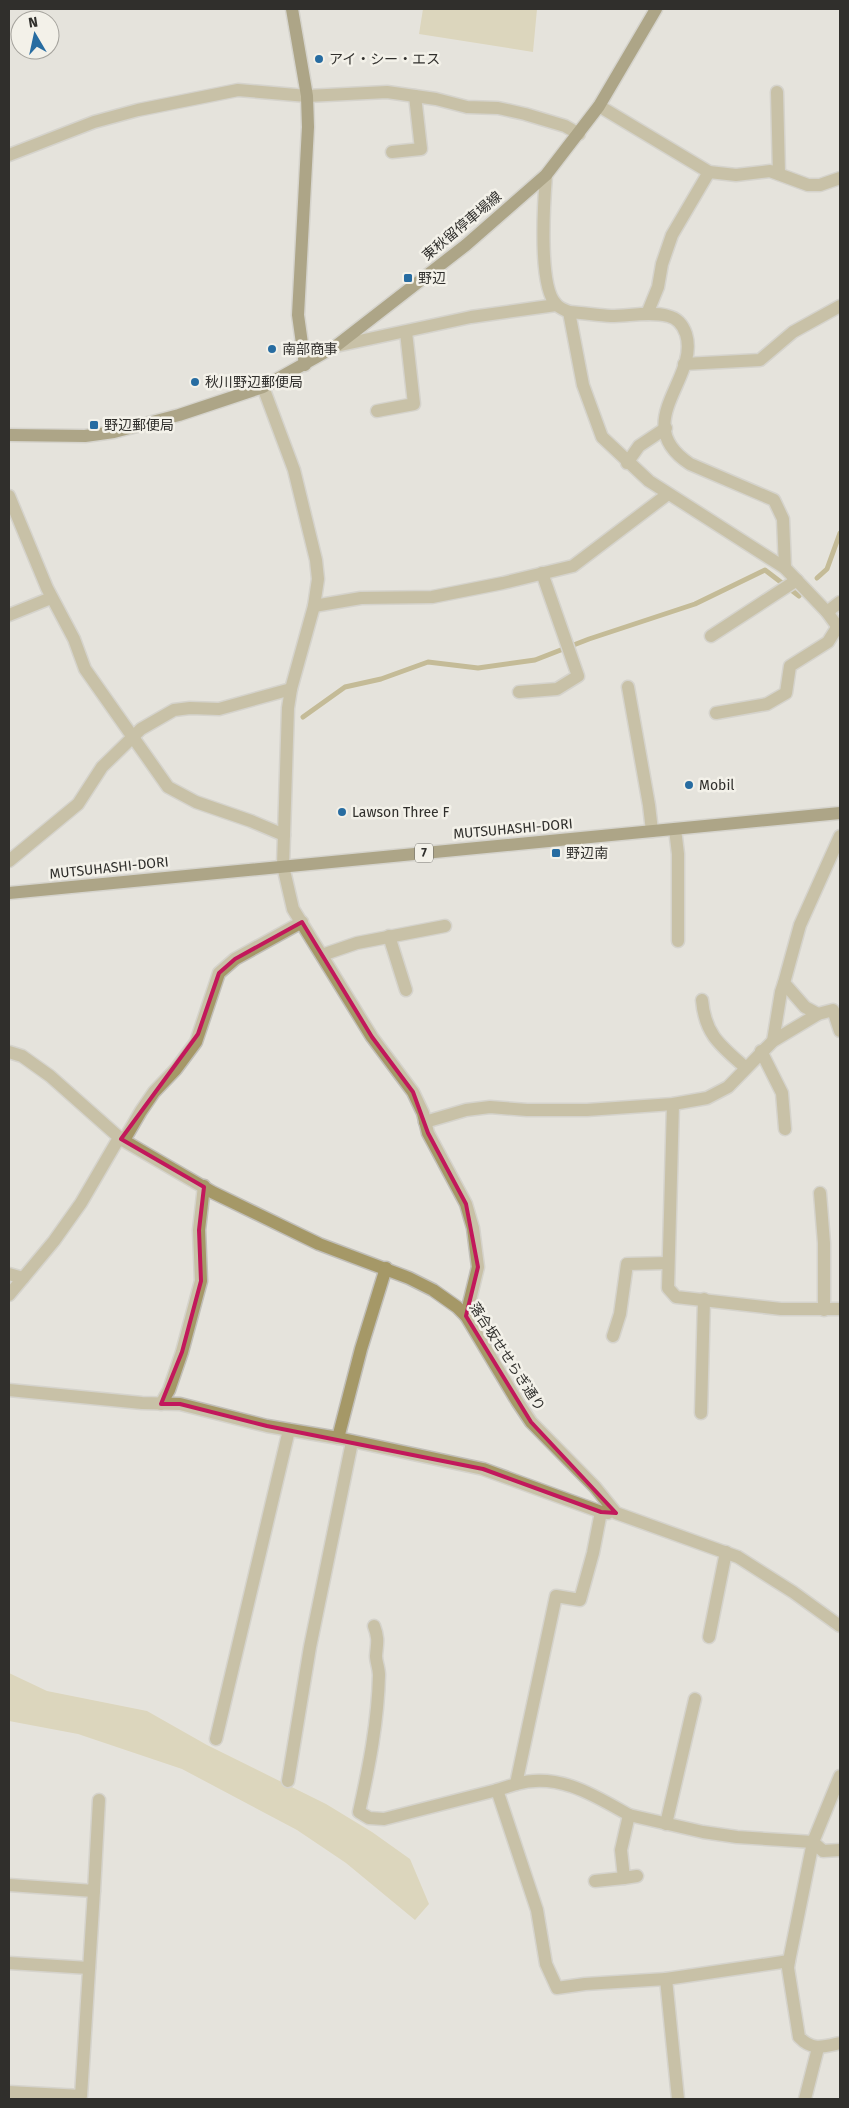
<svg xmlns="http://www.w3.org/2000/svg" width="849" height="2108" font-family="'Fira Sans','Noto Sans JP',sans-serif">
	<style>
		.green { fill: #d1c597 }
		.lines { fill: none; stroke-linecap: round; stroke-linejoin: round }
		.stream { stroke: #9b8a44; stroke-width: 5 }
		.minor-casing { stroke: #c1bfb9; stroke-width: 15 }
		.major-casing { stroke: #c1bfb9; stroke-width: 15 }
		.minor { stroke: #a59867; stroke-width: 12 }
		.major { stroke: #685a21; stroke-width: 12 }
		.marked { fill: none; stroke: #c2185b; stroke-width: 4; stroke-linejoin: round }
		.poi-dot { fill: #276ca1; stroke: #f3f1e9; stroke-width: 2 }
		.labels { text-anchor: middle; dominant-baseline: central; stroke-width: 5; stroke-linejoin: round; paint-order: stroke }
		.shield { fill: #f3f1e9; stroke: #6a6965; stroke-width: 1 }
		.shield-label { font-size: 12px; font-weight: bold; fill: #302f2c }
		.poi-label { font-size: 14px; fill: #302f2c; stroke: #f3f1e9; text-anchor: start }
		.street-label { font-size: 14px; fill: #302f2c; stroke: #f3f1e9 }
	</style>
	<rect width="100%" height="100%" fill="#e5e3dc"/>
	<g class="green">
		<path d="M 423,9 L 537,9 L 533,52 L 419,34 Z"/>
		<path d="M 9,1673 L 47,1691 L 147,1711 L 207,1745 L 326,1804 L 372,1832 L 410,1859 L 429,1904 L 415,1920 L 346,1863 L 297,1830 L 182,1769 L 78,1734 L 9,1721 Z"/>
	</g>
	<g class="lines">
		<g class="stream">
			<path d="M 817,578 L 827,569 L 840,533"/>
			<path d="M 303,717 L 345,687 L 381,679 L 428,662 L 478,668 L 535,660 L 589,639 L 695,604 L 765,570 L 799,596"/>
		</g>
		<defs>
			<g id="minor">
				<path d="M 777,92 L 779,174"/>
				<path d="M 599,106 L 709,172 L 736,175 L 770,171 L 808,185 L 820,185 L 840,178"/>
				<path d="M 392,152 L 421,149 L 415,96"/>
				<path d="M 9,155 L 94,122 L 138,110 L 238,90 L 307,96 L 387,92 L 436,99 L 467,107 L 498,108 L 525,114 L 565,126 L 579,134"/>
				<path d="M 546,175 C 544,201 538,286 556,304 C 559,308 565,310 569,312 L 583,385 L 602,437 L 649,481 L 785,568 L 827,612 L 840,630"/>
				<path d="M 569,312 C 583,313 597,315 611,316 C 629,316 650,311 668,316 C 677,318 683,325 686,334 C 700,379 628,423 690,464 L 774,500 L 783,519 L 785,568"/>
				<path d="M 647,314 L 658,287 L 662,264 L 672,235 L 709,172"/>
				<path d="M 336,346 L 471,317 L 556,305"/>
				<path d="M 684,364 L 760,360 L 793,332 L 840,306"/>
				<path d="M 263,387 L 294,470 L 316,560 L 318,579 L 314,606 L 291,689 L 288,708 L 283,866 L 293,909 L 372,1037 L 413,1092 L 423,1113 L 428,1133 L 466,1204 L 473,1228 L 478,1267 L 466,1316"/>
				<path d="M 377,411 L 414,404 L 406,332"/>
				<path d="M 627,463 L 639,446 L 666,428"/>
				<path d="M 9,496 L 47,588 L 74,639 L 85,669 L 168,787 L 196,802 L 251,821 L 284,835"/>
				<path d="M 314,606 L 361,598 L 432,597 L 503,583 L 573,566 L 668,494"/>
				<path d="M 827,612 L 840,602"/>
				<path d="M 9,615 L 51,598"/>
				<path d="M 711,636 L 797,580"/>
				<path d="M 628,687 L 649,805 L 652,831"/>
				<path d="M 519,692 L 557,689 L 578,676 L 542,573"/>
				<path d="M 716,713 L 767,704 L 786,693 L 790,666 L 828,642 L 838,626"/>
				<path d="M 675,829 L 678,854 L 678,941"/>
				<path d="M 9,861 L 78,804 L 102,767 L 141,729 L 174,710 L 190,708 L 219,709 L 291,689"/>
				<path d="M 389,936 L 406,990"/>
				<path d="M 322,955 L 357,943 L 445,926"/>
				<path d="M 702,1000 C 705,1035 721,1046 746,1068"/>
				<path d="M 818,1014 L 805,1007 L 784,983 L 800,925 L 840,836"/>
				<path d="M 773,1041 L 781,992 L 784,983"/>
				<path d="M 761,1051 L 782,1093 L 785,1129"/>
				<path d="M 9,1052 L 22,1056 L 50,1076 L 121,1139 L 212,1192 L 319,1244 L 409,1278 L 433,1290 L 457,1307 L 466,1316 L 517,1401 L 531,1422 L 595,1487 L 616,1513 L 738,1557 L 793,1592 L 840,1626"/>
				<path d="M 673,1104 L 668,1288 L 676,1297 L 781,1309 L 840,1309"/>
				<path d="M 425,1122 L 466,1110 L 490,1107 L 527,1110 L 587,1110 L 673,1104 L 707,1098 L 728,1087 L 773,1041 L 818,1014 L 833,1010 L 840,1031"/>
				<path d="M 820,1193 L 824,1243 L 824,1310"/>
				<path d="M 9,1274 L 23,1278"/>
				<path d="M 9,1295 L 54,1241 L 81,1203 L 116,1143 L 127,1135 L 141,1111 L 154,1092 L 176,1069 L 196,1042 L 219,973 L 235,959 L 302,922"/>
				<path d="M 613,1336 L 620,1314 L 627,1264 L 668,1263"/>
				<path d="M 9,1390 L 142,1403 L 180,1404 L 267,1426 L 338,1438 L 483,1469 L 601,1512 L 608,1513"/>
				<path d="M 161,1404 L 169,1390 L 182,1352 L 201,1281 L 199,1230 L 204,1186"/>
				<path d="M 701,1413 L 704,1299"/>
				<path d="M 338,1438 L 361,1349 L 386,1268"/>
				<path d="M 601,1512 L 593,1553 L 580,1600 L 556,1596 L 516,1784 L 497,1790 L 537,1910 L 546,1964 L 557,1988 L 585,1984 L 666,1979 L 678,2099"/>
				<path d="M 374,1626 C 379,1639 377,1643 376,1656 C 376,1662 379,1668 379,1675 C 378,1721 369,1767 359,1812 L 369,1818 L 384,1819 L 497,1790"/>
				<path d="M 709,1637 L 726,1552"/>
				<path d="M 216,1739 L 289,1430"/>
				<path d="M 840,1776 L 813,1842 L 789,1961 L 788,1968 L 799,2037 C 812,2051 823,2047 840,2043"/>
				<path d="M 288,1781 L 310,1647 L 352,1442"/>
				<path d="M 516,1784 C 558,1772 594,1795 629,1815 L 621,1850 L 624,1878 L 637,1876"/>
				<path d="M 629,1815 L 703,1832 L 737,1837 L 813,1842 L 823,1851 L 840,1850"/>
				<path d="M 666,1824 L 695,1699"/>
				<path d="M 595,1881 L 624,1878"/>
				<path d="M 9,1885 L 94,1891 L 99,1800"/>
				<path d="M 9,1963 L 89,1968"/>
				<path d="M 666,1979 L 789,1961"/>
				<path d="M 9,2092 L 81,2096 L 94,1891"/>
				<path d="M 805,2099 L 818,2048"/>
			</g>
			<g id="major">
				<path d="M 292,9 L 307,96 L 308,127 L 298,315 L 305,365"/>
				<path d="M 9,435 L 85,436 L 114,432 L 179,415 L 263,387 L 336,346 L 466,245 L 546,175 L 599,106 L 656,9"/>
				<path d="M 9,893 L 840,813"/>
			</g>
		</defs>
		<use href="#minor" class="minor-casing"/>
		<use href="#major" class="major-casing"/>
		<use href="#minor" class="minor"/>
		<use href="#major" class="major"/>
	</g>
	<path d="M0 0H849V2108H0ZM 302,922 L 372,1037 L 413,1092 L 428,1133 L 466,1204 L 478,1267 L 466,1316 L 531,1422 L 616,1513 L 601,1512 L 483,1469 L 267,1426 L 180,1404 L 161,1404 L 182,1352 L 201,1281 L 199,1230 L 204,1187 L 121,1139 L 198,1034 L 219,973 L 235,959 Z" fill="#e5e3dc" fill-opacity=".55" fill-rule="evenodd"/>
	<path class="marked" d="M 302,922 L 372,1037 L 413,1092 L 428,1133 L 466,1204 L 478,1267 L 466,1316 L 531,1422 L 616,1513 L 601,1512 L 483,1469 L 267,1426 L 180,1404 L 161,1404 L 182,1352 L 201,1281 L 199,1230 L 204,1187 L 121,1139 L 198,1034 L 219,973 L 235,959 Z"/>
	<g class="poi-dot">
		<circle cx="319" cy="59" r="5"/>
		<rect x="403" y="273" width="10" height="10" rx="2.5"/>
		<circle cx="272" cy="349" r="5"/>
		<circle cx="195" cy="382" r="5"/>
		<rect x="89" y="420" width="10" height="10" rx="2.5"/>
		<circle cx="689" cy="785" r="5"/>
		<circle cx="342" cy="812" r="5"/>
		<rect x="551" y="848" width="10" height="10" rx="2.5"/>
	</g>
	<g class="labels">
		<rect class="shield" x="415" y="843.5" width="18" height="19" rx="4"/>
		<g class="shield-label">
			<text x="424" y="853">7</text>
		</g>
		<g class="poi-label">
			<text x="329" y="59">アイ・シー・エス</text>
			<text x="418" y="278">野辺</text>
			<text x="282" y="349">南部商事</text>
			<text x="205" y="382">秋川野辺郵便局</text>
			<text x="104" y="425">野辺郵便局</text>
			<text x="699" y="785">Mobil</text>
			<text x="352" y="812">Lawson Three F</text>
			<text x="566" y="853">野辺南</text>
		</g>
		<g class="street-label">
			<text transform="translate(462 226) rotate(-40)">東秋留停車場線</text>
			<text transform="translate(513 829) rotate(-5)">MUTSUHASHI-DORI</text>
			<text transform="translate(109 868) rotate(-6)">MUTSUHASHI-DORI</text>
			<text transform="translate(507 1357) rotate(57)">落合坂せせらぎ通り</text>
		</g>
	</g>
	<rect width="849" height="2108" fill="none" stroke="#302f2c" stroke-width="20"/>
	<g transform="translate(35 35) rotate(351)"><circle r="24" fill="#f3f1e9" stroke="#a5a39d"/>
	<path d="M0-4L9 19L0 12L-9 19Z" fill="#276ca1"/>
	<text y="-8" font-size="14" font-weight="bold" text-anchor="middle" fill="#302f2c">N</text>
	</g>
</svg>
